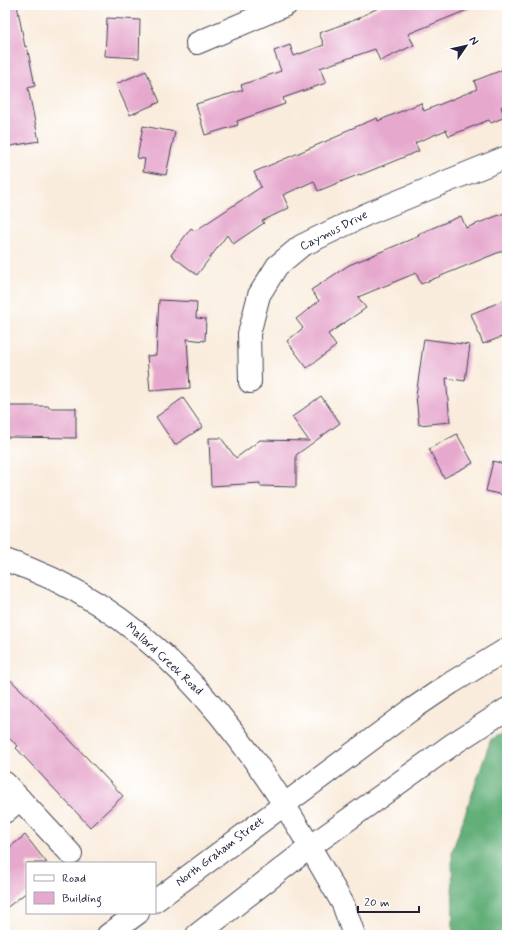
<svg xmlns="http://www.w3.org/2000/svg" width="512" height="940" font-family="Mynerve,sans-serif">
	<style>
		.forest { fill: #62af78; stroke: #42685a }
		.building { fill: #e6a8cd }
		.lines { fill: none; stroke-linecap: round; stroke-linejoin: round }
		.minor-casing { stroke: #424053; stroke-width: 24 }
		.secondary-casing { stroke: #424053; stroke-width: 24 }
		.minor { stroke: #fff; stroke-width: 22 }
		.secondary { stroke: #fff; stroke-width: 22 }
		.labels { text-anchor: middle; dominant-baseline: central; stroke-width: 4; stroke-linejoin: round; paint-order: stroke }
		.street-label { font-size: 12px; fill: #22223b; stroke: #fff }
	</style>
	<rect width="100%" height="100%" fill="#fff"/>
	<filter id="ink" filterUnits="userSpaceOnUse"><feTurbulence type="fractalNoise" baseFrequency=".025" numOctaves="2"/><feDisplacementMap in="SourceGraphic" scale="8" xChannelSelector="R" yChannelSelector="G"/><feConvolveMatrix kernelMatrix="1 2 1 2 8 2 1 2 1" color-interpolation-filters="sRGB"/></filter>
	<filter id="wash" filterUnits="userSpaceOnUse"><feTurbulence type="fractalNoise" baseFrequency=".012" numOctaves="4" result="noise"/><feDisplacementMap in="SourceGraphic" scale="16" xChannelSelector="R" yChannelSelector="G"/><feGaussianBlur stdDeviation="0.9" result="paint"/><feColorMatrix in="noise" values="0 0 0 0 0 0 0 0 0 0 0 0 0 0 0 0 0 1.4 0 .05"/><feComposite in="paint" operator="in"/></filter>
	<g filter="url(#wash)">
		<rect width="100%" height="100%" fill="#f9ecdc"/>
		<path class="forest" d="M 507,731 L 507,935 L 453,935 L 452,852 L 491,739 Z"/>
		<g id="blocks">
			<g class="building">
				<path d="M 5,5 L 17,5 L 25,47 L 27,46 L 35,86 L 28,88 L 39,141 L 5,147 Z"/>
				<path d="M 384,5 L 477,6 L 408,34 L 414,45 L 380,61 L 375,49 L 320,68 L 326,83 L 283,98 L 285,104 L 237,121 L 238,125 L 205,135 L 196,104 L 243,90 L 241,85 L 281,71 L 274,51 L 290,45 L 294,56 L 324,45 L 319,33 L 360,18 L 360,17 Z"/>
				<path d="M 107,18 L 140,20 L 139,58 L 105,56 Z"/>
				<path d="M 507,68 L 507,104 L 501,107 L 505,117 L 491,123 L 489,120 L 449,136 L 446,130 L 415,143 L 419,151 L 360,175 L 360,174 L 318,191 L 314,181 L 283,195 L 289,208 L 262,221 L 264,223 L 233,244 L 227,235 L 197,275 L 171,255 L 191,228 L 195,231 L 261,187 L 254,172 L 343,134 L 343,132 L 377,118 L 378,121 L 421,103 L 424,111 L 477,89 L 474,81 Z"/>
				<path d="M 146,71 L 160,102 L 130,115 L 116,84 Z"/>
				<path d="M 143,126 L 175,132 L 166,175 L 143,171 L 145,159 L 137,158 Z"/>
				<path d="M 507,212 L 507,249 L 421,284 L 416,273 L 358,297 L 366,308 L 328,334 L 336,346 L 307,368 L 287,341 L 303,328 L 296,319 L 319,301 L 311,290 L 349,265 L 419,236 L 418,234 L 461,216 L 466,228 Z"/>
				<path d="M 507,299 L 507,335 L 483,344 L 471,314 Z"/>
				<path d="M 159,300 L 197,302 L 196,318 L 206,319 L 205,341 L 187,339 L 190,388 L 150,391 L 147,356 L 156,355 Z"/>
				<path d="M 424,339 L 470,345 L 465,381 L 446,378 L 450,422 L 419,425 L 416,396 Z"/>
				<path d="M 321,396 L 340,423 L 296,455 L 296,487 L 260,486 L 260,483 L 211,486 L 209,438 L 221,438 L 236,458 L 260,440 L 309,441 L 292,417 Z"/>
				<path d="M 183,398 L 203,427 L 175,445 L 156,417 Z"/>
				<path d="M 5,406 L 49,406 L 49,408 L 76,408 L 76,438 L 5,437 Z"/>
				<path d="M 457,434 L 473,463 L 444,478 L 429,449 Z"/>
				<path d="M 493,461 L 507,465 L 507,496 L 486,491 Z"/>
				<path d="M 5,675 L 36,704 L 123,796 L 90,827 L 16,748 L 18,746 L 5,735 Z"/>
				<path d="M 25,835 L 47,863 L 27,863 L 27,892 L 5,909 L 5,851 Z"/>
			</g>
		</g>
	</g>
	<g filter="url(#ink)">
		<use href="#blocks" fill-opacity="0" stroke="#424053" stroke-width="1"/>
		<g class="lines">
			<defs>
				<g id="minor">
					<path d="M 197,43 L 286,5"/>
					<path d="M 250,382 L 249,334 L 259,295 L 277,266 L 301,246 L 367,214 L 507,157"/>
					<path d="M 5,783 L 71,854"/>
					<path d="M 5,812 L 20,799"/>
					<path d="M 310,847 L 343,904 L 354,935"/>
				</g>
				<g id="secondary">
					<path d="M 5,560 C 146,605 238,724 310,847"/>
					<path d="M 155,901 L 411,710 L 451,683 L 507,649"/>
					<path d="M 108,935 L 138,913"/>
					<path d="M 197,935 L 310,847 L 453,744 L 507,709"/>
				</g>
			</defs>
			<use href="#minor" class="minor-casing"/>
			<use href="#secondary" class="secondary-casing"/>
			<use href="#minor" class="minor"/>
			<use href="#secondary" class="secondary"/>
		</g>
	</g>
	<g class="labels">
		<g class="street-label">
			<text transform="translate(334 231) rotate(-27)">Caymus Drive</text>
			<text transform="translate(164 659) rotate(43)">Mallard Creek Road</text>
			<text transform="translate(220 852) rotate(-37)">North Graham Street</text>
		</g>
	</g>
	<rect width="512" height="940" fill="none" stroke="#fff" stroke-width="20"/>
	<rect x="26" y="862" width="130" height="52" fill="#ffffff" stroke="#a7a7b1"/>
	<rect x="34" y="875" width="20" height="6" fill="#ffffff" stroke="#a7a7b1"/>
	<text x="62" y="882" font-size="12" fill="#22223b">Road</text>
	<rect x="34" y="892" width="20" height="12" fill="#e6a8cd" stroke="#a7a7b1"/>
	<text x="62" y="902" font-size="12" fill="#22223b">Building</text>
	<g transform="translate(466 46) rotate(56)" stroke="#ffffff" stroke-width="3" paint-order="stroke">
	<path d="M0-3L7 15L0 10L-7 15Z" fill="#22223b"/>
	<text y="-6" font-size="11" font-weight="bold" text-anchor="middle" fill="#22223b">N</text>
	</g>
	<path d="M358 906v6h61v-6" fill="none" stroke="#22223b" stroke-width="2"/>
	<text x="364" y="906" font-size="12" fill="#22223b" stroke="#ffffff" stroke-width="3" paint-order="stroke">20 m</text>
</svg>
